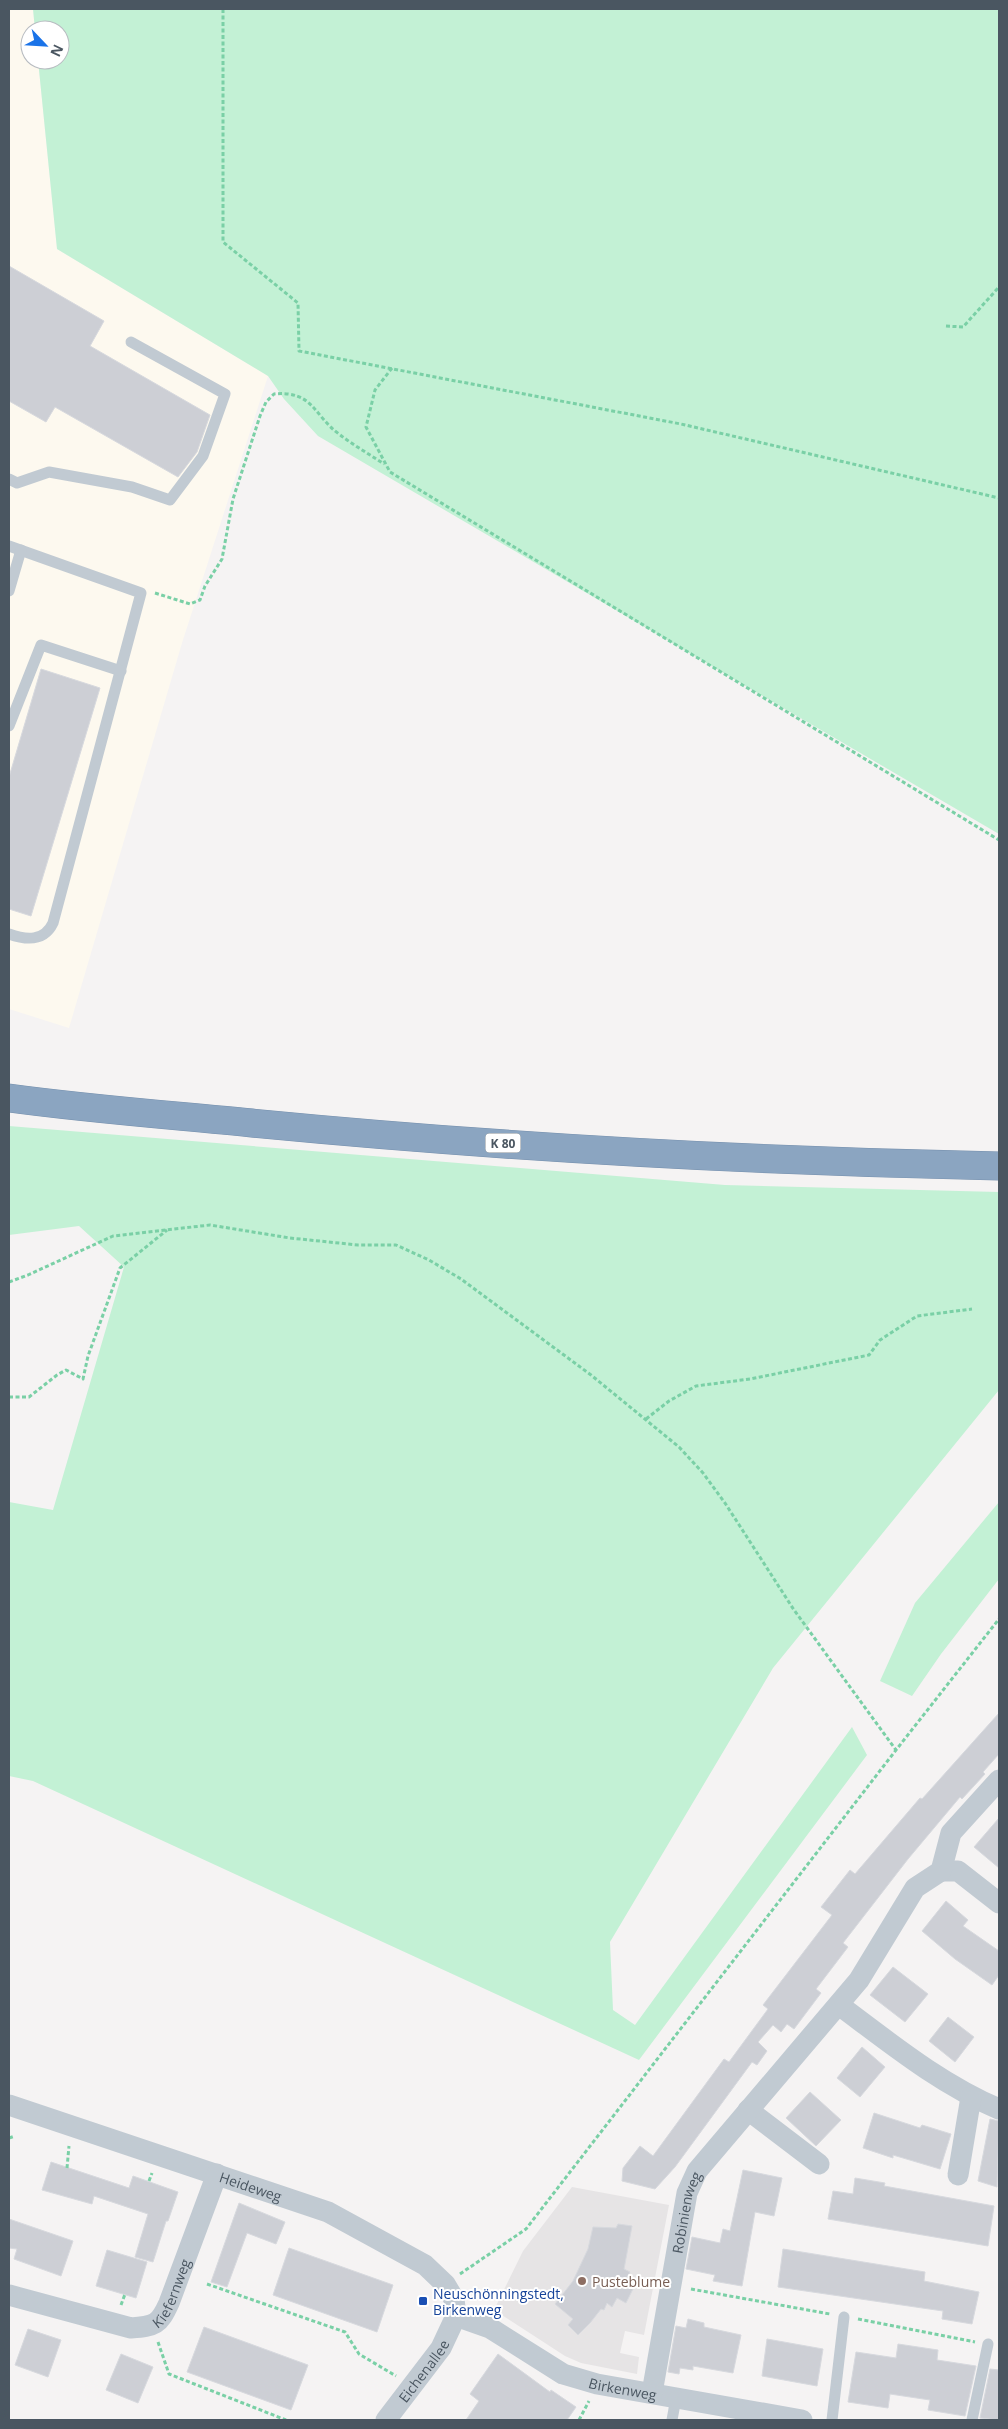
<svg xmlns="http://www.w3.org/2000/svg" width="1008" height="2429" font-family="'Open Sans',sans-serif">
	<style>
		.commercial { fill: #fdf9ef }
		.education { fill: #e6e4e5 }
		.green { fill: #c3f1d5 }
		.building { fill: #cdcfd5; stroke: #d7d9de }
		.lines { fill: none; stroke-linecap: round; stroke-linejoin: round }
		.highway-casing { stroke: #7690ad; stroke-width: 29 }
		.path { stroke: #7ad0a6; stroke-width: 3; stroke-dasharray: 4 2.5; stroke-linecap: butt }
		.lane { stroke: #c1cad2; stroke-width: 11 }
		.street { stroke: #c1cad2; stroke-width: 21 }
		.highway { stroke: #8ba5c1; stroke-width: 28 }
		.education-dot { fill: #8d6e63; stroke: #fff; stroke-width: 2 }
		.transit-dot { fill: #1a4fb4; stroke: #fff; stroke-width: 2 }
		.labels { text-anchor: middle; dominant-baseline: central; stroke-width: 4; stroke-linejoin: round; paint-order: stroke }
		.shield { fill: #fff; stroke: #808990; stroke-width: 1 }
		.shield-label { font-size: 12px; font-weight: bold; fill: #4a5661 }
		.street-label { font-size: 14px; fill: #4a5661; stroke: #fff }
		.education-label { font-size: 14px; fill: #785e54; stroke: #fff; text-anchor: start }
		.transit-label { font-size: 14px; fill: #164399; stroke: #fff; text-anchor: start }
	</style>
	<rect width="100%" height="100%" fill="#f5f3f3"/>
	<path class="commercial" d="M 9,9 L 33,9 L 35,30 L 30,30 L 30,60 L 38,60 L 57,249 L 268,376 L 182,643 L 69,1028 L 9,1009 Z"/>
	<path class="education" d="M 572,2187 L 669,2205 L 644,2335 L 625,2331 L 620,2353 L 639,2357 L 637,2374 L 581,2363 L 565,2356 L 494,2310 L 523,2251 Z"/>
	<g class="green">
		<path d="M 33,9 L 999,9 L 999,834 L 318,436 L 284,399 L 268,376 L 57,249 L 38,60 L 60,60 L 60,30 L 35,30 Z"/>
		<path d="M 9,1126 L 725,1185 L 999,1192 L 999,1390 L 773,1668 L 610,1942 L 613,2010 L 635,2025 L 852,1727 L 867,1755 L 639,2060 L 33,1781 L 9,1776 L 9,1502 L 53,1510 L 124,1267 L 79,1226 L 9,1235 Z"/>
		<path d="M 999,1502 L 999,1579 L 941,1654 L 912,1696 L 880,1681 L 915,1603 Z"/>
	</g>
	<g class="building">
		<path d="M 9,266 L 104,321 L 90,346 L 210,415 L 197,452 L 178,477 L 55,407 L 46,422 L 9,401 Z"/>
		<path d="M 41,669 L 100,688 L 31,916 L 9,909 L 9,777 Z"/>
		<path d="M 999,1713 L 999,1754 L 983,1772 L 985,1774 L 962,1799 L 960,1797 L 908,1859 L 843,1943 L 848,1947 L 816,1989 L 821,1993 L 794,2029 L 787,2024 L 781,2032 L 773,2025 L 758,2042 L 767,2051 L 757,2065 L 752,2062 L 675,2167 L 655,2189 L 622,2181 L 623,2168 L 640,2146 L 653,2156 L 724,2059 L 729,2062 L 768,2009 L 763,2005 L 832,1915 L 821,1907 L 850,1870 L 855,1874 L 920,1798 L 922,1799 Z"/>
		<path d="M 999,1818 L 999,1868 L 974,1847 Z"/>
		<path d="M 946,1901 L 968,1920 L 963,1926 L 999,1951 L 999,1975 L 992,1985 L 955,1959 L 922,1931 Z"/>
		<path d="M 893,1967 L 928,1994 L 905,2022 L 870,1995 Z"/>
		<path d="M 948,2017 L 974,2037 L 955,2062 L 929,2041 Z"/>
		<path d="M 862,2047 L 885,2067 L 860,2097 L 837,2078 Z"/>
		<path d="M 810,2092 L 841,2120 L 816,2146 L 786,2118 Z"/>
		<path d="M 874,2113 L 920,2128 L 922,2125 L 951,2134 L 940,2169 L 893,2155 L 893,2158 L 863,2148 Z"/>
		<path d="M 990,2119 L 999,2121 L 997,2187 L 978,2181 Z"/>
		<path d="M 51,2162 L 129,2188 L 133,2176 L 178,2192 L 168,2221 L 166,2221 L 153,2262 L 135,2257 L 148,2214 L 94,2196 L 92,2204 L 42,2190 Z"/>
		<path d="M 743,2170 L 782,2178 L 774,2216 L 755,2212 L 742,2286 L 713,2281 L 715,2275 L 686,2269 L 692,2237 L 720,2243 L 723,2229 L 730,2231 Z"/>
		<path d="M 855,2178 L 885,2183 L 884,2186 L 994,2206 L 988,2246 L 828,2219 L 833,2191 L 853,2194 Z"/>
		<path d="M 239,2203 L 285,2222 L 276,2244 L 247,2233 L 227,2287 L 211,2282 Z"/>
		<path d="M 9,2219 L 73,2241 L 61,2276 L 14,2259 L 17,2249 L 9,2248 Z"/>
		<path d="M 618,2224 L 632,2226 L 624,2269 L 630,2272 L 626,2280 L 635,2285 L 626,2303 L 617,2298 L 612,2307 L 607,2303 L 604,2310 L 601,2309 L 590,2323 L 578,2335 L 568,2325 L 573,2319 L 555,2304 L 573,2281 L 588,2249 L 593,2227 L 616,2228 Z"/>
		<path d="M 289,2248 L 393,2285 L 377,2332 L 273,2295 Z"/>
		<path d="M 783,2249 L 925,2272 L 924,2281 L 979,2292 L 972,2324 L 942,2319 L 943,2311 L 778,2287 Z"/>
		<path d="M 107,2250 L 147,2262 L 136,2298 L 96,2286 Z"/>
		<path d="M 688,2319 L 704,2323 L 704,2327 L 741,2335 L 733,2373 L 693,2366 L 693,2370 L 680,2368 L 679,2374 L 668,2372 L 676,2326 L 686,2328 Z"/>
		<path d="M 204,2327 L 308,2365 L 291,2410 L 187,2372 Z"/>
		<path d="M 28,2329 L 61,2340 L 48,2377 L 15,2365 Z"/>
		<path d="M 767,2339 L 823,2349 L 817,2386 L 762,2376 Z"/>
		<path d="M 898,2344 L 938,2350 L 937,2360 L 976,2366 L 965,2416 L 928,2410 L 930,2400 L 890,2394 L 888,2408 L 848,2402 L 856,2352 L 896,2358 Z"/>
		<path d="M 121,2354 L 153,2367 L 138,2403 L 106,2390 Z"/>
		<path d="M 498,2354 L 550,2392 L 551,2390 L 576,2407 L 567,2420 L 466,2420 L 479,2401 L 470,2394 Z"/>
		<path d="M 990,2369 L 999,2370 L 999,2420 L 980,2418 Z"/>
	</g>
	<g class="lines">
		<defs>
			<path id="highway" d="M 9,1098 C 89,1109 171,1115 252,1123 C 500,1147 750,1161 999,1166"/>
		</defs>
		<use href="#highway" class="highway-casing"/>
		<g class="path">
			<path d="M 223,9 L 223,242 L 298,303 L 299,351 L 681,424 L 999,498"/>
			<path d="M 946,326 L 963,327 L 999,287"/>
			<path d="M 392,368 L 375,390 L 366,427 L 390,472 L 999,840"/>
			<path d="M 155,593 L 190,604 L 200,600 L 205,586 L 222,559 L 233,499 L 260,416 L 266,402 L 274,394 C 313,390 314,416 339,434 C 353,445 369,454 384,464"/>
			<path d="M 9,1282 L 28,1275 L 113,1236 L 210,1225 L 290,1238 L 358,1245 L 396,1245 L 429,1260 L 461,1279 L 591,1375 L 679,1447 L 703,1473 L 725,1503 L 794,1610 L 896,1750"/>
			<path d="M 9,1397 L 29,1397 L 57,1375 L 66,1370 L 83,1379 L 88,1356 L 120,1268 L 167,1230"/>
			<path d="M 646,1419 L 669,1401 L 696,1386 L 750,1379 L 869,1355 L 880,1340 L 917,1316 L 972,1309"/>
			<path d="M 9,2138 L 15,2136"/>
			<path d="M 67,2168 L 69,2146"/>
			<path d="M 149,2181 L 152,2173"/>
			<path d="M 460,2274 L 526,2229 L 896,1750 L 999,1619"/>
			<path d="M 207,2284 L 345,2332 L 359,2354 L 396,2376"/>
			<path d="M 691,2289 L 830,2314"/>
			<path d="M 121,2305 L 125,2294"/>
			<path d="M 858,2319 L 975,2342"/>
			<path d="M 158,2342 L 169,2374 L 286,2420"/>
			<path d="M 579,2420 L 589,2401"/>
		</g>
		<g class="lane">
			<path d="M 9,479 L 17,483 L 49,472 L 132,487 L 170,500 L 203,456 L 225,394 L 131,342"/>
			<path d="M 9,546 L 141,593 L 53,923 C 44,942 26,940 9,934"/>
			<path d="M 9,591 L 21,550"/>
			<path d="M 9,726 L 41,645 L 121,671"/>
			<path d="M 672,2420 L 676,2398"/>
			<path d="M 832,2420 L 844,2317"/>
			<path d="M 972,2420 L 988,2344"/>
		</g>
		<g class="street">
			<path d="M 941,1871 L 958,1871 L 999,1903"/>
			<path d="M 839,2005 C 890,2043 940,2084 999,2109"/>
			<path id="s1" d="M 9,2105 L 328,2212 L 425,2265 L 445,2284 L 454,2299 L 456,2316"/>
			<path d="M 748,2110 L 819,2164"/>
			<path d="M 958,2175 L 971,2097"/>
			<path id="s2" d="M 9,2295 L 131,2328 C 155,2326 159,2325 169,2303 L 217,2174"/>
			<path id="s3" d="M 456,2316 L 490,2328 L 563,2374 L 597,2384 L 802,2420"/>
			<path id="s4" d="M 652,2393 L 687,2193 L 697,2171 L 859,1980 L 915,1888 L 941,1871 L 951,1833 L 999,1780"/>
			<path id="s5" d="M 386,2420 L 441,2348 L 456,2316"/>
		</g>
		<use href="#highway" class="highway"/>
	</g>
	<circle class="education-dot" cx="582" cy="2281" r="5"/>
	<rect class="transit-dot" x="418" y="2296" width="10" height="10" rx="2.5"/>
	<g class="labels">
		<rect class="shield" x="485.5" y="1133.5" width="35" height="19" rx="4"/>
		<g class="shield-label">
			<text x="503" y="1143">K 80</text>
		</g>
		<g class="street-label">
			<text stroke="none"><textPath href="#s1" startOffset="255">Heideweg</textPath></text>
			<text stroke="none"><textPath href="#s4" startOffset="184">Robinienweg</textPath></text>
			<text stroke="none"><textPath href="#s2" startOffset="186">Kiefernweg</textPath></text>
			<text stroke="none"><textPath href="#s5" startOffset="62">Eichenallee</textPath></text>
			<text stroke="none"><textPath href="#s3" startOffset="184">Birkenweg</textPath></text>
		</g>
		<g class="education-label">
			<text x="592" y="2281">Pusteblume</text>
		</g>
		<g class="transit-label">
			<text x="433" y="2293">Neuschönningstedt,<tspan x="433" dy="16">Birkenweg</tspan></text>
		</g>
	</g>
	<rect width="1008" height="2429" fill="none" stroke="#4a5661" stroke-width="20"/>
	<g transform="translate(45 45) rotate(115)"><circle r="24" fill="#ffffff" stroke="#b7bbc0"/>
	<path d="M0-4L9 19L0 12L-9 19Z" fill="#1a73e8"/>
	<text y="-8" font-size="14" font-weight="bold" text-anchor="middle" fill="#4a5661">N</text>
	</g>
</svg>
